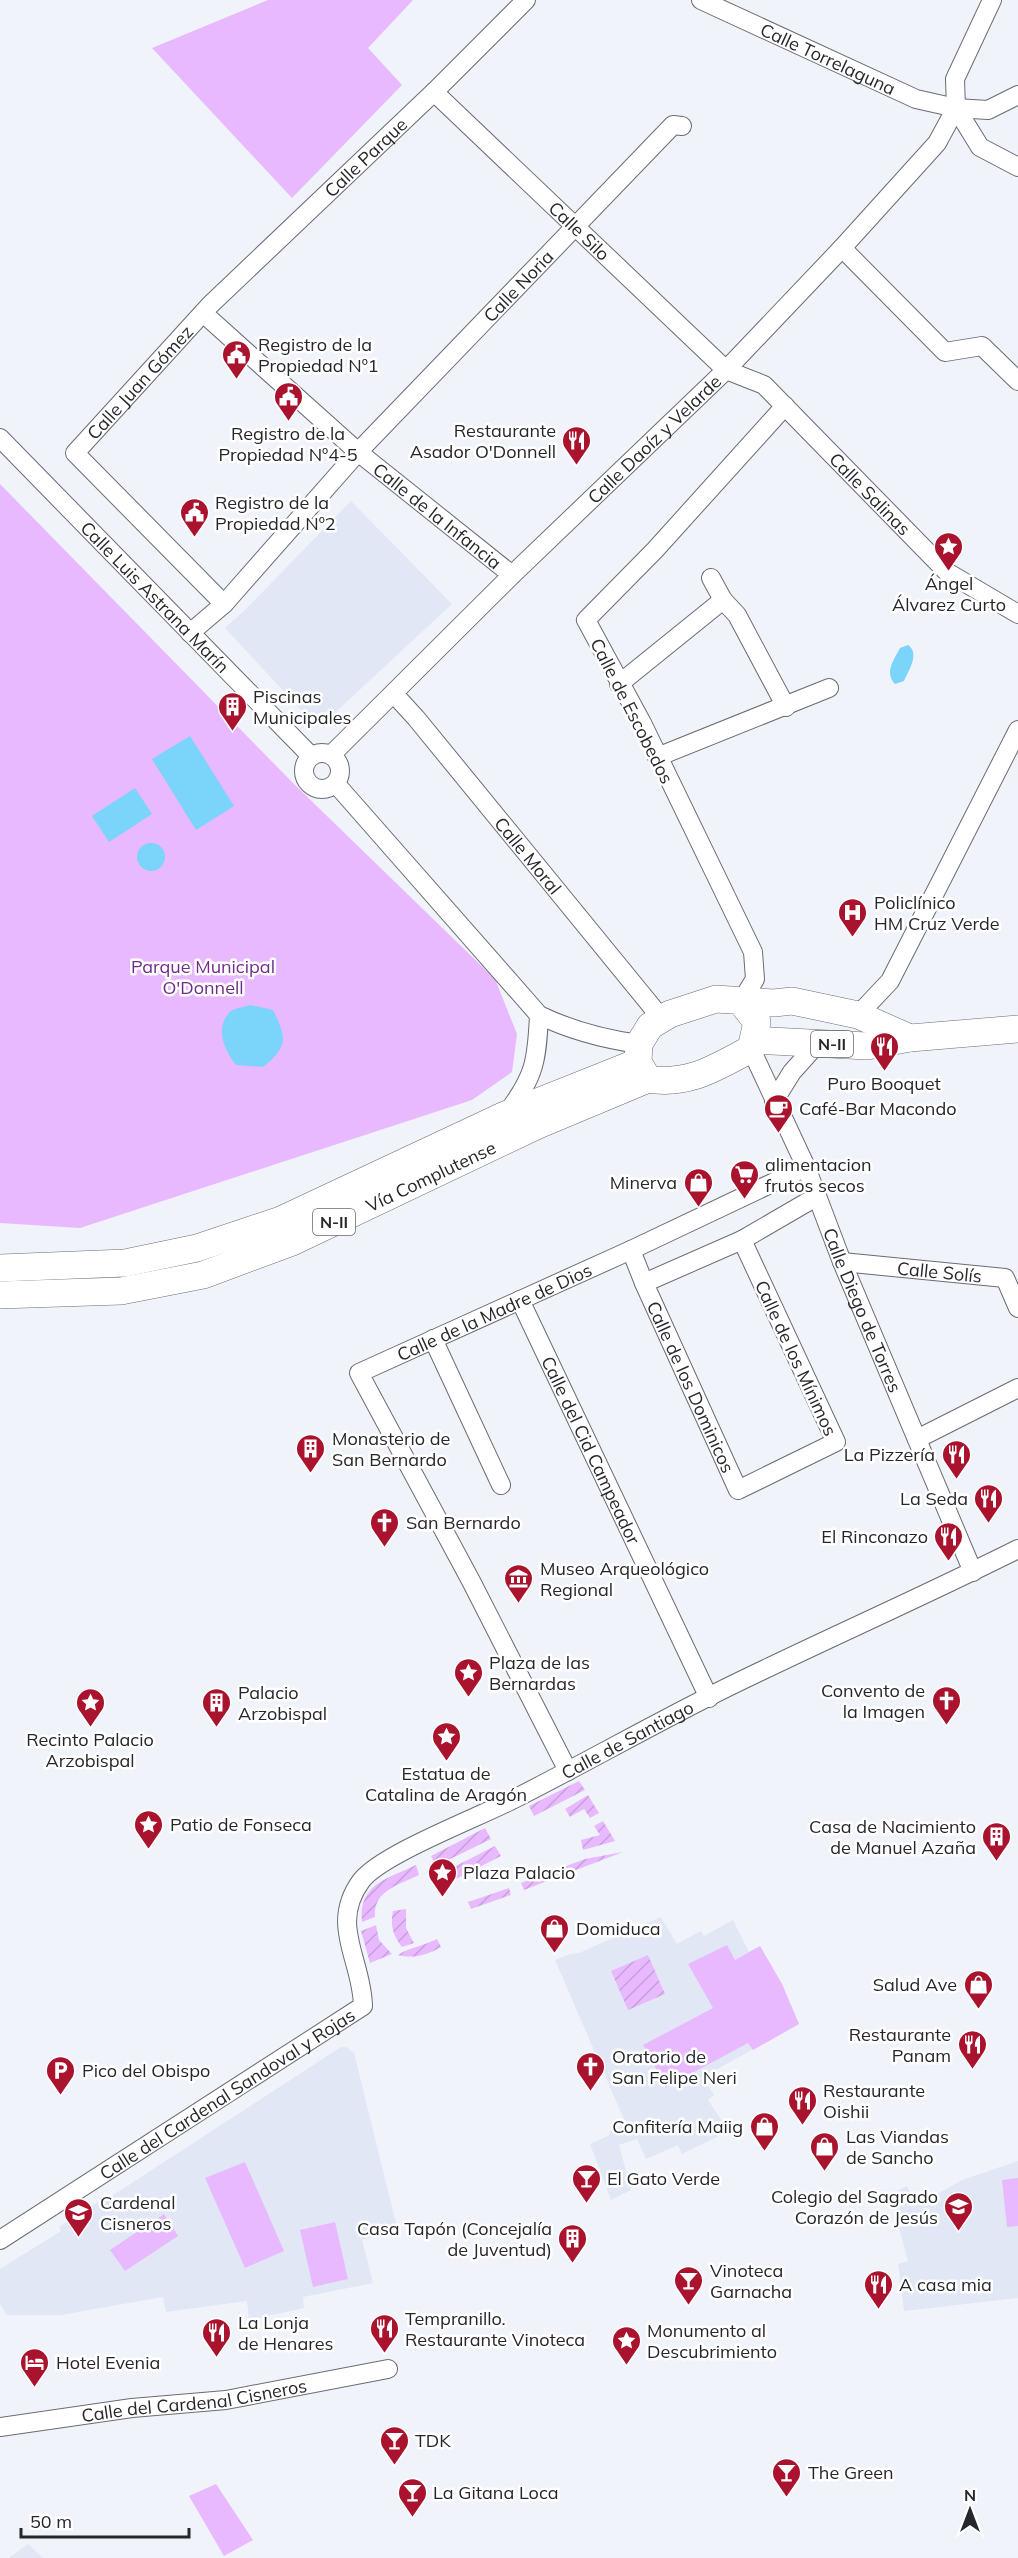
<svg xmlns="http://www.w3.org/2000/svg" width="1018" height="2558" font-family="Mulish,sans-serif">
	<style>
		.built { fill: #e2e7f6 }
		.park { fill: #e8b9fe }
		.garden { fill: url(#garden-furrows) }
		.water { fill: #7bd4f9 }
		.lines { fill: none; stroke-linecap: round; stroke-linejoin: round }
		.street-casing { stroke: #6a6c73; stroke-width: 20 }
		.primary-casing { stroke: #6a6c73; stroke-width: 28 }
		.street { stroke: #fff; stroke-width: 18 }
		.primary { stroke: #fff; stroke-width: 27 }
		.labels { text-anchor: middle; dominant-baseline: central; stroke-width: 5; stroke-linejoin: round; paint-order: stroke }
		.shield { fill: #fff; stroke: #67686a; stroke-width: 1.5 }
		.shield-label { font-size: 16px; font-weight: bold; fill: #26272a }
		.street-label { font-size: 18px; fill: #26272a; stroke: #fff }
		.poi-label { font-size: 18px; fill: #26272a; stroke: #fff; text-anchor: start }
		.park-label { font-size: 18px; fill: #6f2d8a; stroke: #fff }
	</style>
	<defs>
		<pattern id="garden-furrows" width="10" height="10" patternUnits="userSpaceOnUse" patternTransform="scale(1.5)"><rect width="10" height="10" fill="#e8b9fe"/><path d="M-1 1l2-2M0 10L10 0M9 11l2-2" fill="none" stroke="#c79fda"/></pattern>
	</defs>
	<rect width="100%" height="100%" fill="#f1f3fb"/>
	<g class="built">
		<path d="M 351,501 L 452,604 L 325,722 L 314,724 L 225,628 L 245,610 Z"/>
		<path d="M 661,1917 L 677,1944 L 701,1931 L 704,1936 L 733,1920 L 749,1952 L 760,1946 L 782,1984 L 799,2024 L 703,2077 L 714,2095 L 708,2100 L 729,2131 L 682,2154 L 678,2145 L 646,2159 L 637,2139 L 619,2145 L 631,2190 L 611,2200 L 590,2144 L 610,2135 L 609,2132 L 626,2124 L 555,1960 L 570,1954 L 579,1953 Z"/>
		<path d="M 341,2047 L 346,2047 L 354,2053 L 398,2231 L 362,2240 L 373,2283 L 303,2297 L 304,2308 L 249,2320 L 247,2301 L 166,2312 L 163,2297 L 61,2315 L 7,2315 L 0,2304 L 0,2269 L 61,2231 L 59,2227 L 99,2201 L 101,2203 Z"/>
		<path d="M 1018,2161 L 1018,2298 L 904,2311 L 898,2264 L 908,2261 L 890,2195 L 907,2186 L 915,2202 L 932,2193 L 934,2196 L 962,2180 Z"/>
		<path d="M 28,2544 L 43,2558 L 9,2558 Z"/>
	</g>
	<g class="park">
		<path d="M 268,0 L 413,0 L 368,48 L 402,85 L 292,198 L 152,48 Z"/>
		<path d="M 0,484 L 293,783 L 495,979 L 517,1034 L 512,1072 L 472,1100 L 80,1228 L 0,1223 Z"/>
		<path d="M 727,1945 L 735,1960 L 760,1946 L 782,1984 L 799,2024 L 753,2050 L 748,2043 L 666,2087 L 643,2045 L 713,2008 L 688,1964 Z"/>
		<path d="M 245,2162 L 284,2251 L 245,2268 L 205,2178 Z"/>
		<path d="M 1018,2178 L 1018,2226 L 1007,2227 L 1002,2180 Z"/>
		<path d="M 164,2214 L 178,2236 L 125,2271 L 110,2250 Z"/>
		<path d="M 335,2222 L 348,2279 L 313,2287 L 300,2230 Z"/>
		<path d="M 216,2484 L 253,2540 L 224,2556 L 189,2496 Z"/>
	</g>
	<g class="garden">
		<path d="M 579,1781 L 585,1790 L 534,1816 L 529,1806 Z"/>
		<path d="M 588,1795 L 599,1813 L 590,1818 L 584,1809 L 570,1817 L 565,1809 Z"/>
		<path d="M 603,1821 L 615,1841 L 583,1850 L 581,1840 L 600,1835 L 594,1826 Z"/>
		<path d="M 485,1828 L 491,1839 L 436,1866 L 431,1856 Z"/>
		<path d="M 495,1846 L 501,1856 L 446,1884 L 440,1874 Z"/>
		<path d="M 623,1852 L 524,1890 L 521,1883 L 585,1859 Z"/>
		<path d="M 416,1865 L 419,1875 C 399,1885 373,1890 375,1917 L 362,1922 C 358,1884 387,1879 416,1865 Z"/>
		<path d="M 509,1888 L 511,1895 L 471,1909 L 468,1902 Z"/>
		<path d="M 406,1909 L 406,1928 L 414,1943 L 402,1947 C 393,1936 390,1925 393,1911 Z"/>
		<path d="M 376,1925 L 379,1940 L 392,1954 L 370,1963 L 361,1931 Z"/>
		<path d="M 437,1939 L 441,1947 C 428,1955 413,1959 398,1955 C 410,1947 424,1946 437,1939 Z"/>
		<path d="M 648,1955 L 665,1994 L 628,2010 L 611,1971 Z"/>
	</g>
	<g class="water">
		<path d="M 908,645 C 920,653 909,670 904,681 L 895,684 C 884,672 894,660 900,648 Z"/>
		<path d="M 190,736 L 234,806 L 196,830 L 152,759 Z"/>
		<path d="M 135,788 L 152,814 L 109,842 L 92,816 Z"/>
		<circle cx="151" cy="857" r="14"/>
		<path d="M 250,1005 L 273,1010 C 287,1038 288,1047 263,1067 L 236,1065 C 224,1050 214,1027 231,1011 C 236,1008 245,1007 250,1005 Z"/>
	</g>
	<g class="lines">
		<defs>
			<g id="street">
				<path id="s1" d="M 701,0 L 916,99 L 956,108 L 988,110 L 1018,95"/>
				<path d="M 992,0 L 955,79 L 956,108 L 980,147 L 1018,167"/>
				<path id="s2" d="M 434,92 L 726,370 L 764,385 L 947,572 L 1018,614"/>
				<path d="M 842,248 L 945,352 L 982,346 L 1018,381"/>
				<path id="s3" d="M 203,313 L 358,452 L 512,575"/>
				<path id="s4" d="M 0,438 L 311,756"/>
				<path d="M 711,578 L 723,600 L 737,615 L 786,707"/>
				<path id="s5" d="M 224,604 L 75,453 L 210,305 L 434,92 L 526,0"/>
				<path id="s6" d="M 190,633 L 224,604 L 358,452 L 673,125 L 682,126"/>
				<path d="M 619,684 L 723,600"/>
				<path id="s7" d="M 394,694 L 416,718 L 662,1019"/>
				<circle cx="322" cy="771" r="18"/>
				<path id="s8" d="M 331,755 L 512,575 L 726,370 L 842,248 L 937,143 L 956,108"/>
				<path d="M 657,757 L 829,688"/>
				<path d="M 336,784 L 539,1015 C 572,1031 603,1039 639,1044"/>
				<path d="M 741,1002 L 755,979 L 753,952 L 642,723 L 586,620 L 655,550 L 785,406"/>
				<path d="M 858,1015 L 890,981 L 1018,730"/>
				<path id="s9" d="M 751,1049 L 806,1167 L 842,1262 L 973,1572"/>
				<path d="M 774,1101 L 792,1072 L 818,1043"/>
				<path d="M 507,1113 C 535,1076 537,1060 539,1015"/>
				<path d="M 631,1250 L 644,1283 L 742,1240 L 816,1197"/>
				<path id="s10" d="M 842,1262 L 1005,1278 L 1018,1308"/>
				<path id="s11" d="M 644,1283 L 738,1490 L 836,1442 L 742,1240"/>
				<path id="s12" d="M 520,1300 L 709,1698"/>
				<path d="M 433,1339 L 501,1485"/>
				<path d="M 917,1439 L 1018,1388"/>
				<path id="s13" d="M 568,1771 L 471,1581 L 359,1373 L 631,1250 L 806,1167"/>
				<path id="s14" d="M 0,2240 L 363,2006 C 362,1959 329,1925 361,1881 C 381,1854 482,1816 516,1798 C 587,1762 657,1722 728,1687 C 824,1640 922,1597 1018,1549"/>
				<path id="s15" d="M 0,2427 L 132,2408 L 226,2400 L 388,2369"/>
			</g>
			<g id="primary">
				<path d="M 741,1002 L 757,1022 L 751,1049 C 716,1067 689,1086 648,1079 L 638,1062 L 639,1044 L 650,1026 L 670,1014 L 716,999 L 774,1003 L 792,1001 L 858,1015 L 910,1038"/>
				<path d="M 754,1040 L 867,1046 L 910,1038 L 1018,1029"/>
				<path d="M 0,1268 L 125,1263 L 197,1248 L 281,1220 L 505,1115 L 638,1062"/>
				<path id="s16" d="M 0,1295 L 121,1291 L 203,1275 L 292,1242 L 538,1125 L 648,1079"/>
			</g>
		</defs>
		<use href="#street" class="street-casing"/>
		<use href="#primary" class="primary-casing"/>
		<use href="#street" class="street"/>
		<use href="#primary" class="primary"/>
	</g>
	<defs>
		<symbol id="civic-pin" viewBox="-11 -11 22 30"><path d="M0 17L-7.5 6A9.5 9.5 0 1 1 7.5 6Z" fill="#aa132d" stroke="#fff"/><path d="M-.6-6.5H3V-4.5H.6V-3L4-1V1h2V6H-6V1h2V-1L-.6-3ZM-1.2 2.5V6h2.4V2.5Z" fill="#fff"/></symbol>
		<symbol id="restaurant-pin" viewBox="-11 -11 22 30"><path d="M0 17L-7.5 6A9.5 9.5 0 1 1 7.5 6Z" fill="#aa132d" stroke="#fff"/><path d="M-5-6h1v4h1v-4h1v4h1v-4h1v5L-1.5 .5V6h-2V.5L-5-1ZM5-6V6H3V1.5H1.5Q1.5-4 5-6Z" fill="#fff"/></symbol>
		<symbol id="sight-pin" viewBox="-11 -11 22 30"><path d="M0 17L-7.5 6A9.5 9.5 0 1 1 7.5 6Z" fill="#aa132d" stroke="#fff"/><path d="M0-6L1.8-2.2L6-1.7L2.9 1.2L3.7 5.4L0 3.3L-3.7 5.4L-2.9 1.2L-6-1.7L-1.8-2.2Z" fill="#fff"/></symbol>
		<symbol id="building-pin" viewBox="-11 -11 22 30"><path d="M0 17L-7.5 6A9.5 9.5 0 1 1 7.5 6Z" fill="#aa132d" stroke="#fff"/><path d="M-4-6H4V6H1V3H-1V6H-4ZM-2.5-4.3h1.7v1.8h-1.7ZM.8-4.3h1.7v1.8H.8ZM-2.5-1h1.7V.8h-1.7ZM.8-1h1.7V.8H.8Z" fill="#fff"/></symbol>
		<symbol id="hospital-pin" viewBox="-11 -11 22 30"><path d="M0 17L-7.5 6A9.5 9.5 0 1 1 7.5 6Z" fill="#aa132d" stroke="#fff"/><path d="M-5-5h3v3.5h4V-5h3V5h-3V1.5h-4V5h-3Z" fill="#fff"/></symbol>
		<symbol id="cafe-pin" viewBox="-11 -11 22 30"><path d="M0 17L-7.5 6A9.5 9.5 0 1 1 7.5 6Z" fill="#aa132d" stroke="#fff"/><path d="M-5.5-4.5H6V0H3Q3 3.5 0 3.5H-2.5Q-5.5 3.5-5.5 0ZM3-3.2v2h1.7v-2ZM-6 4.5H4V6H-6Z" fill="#fff"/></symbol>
		<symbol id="supermarket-pin" viewBox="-11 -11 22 30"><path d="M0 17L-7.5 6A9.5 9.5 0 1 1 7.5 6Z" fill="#aa132d" stroke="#fff"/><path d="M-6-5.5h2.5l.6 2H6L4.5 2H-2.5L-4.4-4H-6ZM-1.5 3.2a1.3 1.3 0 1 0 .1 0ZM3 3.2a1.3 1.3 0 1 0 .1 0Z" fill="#fff"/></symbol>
		<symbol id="shop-pin" viewBox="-11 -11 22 30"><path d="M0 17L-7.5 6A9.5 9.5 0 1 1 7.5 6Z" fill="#aa132d" stroke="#fff"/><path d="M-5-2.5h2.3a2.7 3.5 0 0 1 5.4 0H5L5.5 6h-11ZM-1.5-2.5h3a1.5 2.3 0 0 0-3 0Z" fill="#fff"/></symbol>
		<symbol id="church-pin" viewBox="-11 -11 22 30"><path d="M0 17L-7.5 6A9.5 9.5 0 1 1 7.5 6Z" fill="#aa132d" stroke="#fff"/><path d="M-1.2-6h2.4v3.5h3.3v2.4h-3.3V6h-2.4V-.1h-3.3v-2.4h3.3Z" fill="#fff"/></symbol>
		<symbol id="museum-pin" viewBox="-11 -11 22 30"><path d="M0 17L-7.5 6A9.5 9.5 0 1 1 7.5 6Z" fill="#aa132d" stroke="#fff"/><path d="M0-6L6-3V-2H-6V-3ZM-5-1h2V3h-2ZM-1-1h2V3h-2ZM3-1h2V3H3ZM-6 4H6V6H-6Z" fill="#fff"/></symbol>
		<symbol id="parking-pin" viewBox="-11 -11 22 30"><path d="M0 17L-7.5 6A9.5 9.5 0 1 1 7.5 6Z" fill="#aa132d" stroke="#fff"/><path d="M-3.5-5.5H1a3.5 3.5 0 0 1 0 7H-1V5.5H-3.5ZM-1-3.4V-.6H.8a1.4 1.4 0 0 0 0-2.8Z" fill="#fff"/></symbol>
		<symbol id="bar-pin" viewBox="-11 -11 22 30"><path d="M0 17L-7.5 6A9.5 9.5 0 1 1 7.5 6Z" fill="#aa132d" stroke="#fff"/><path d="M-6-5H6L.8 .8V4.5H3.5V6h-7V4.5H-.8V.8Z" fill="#fff"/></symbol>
		<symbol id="school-pin" viewBox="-11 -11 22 30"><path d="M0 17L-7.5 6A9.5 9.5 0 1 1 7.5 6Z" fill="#aa132d" stroke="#fff"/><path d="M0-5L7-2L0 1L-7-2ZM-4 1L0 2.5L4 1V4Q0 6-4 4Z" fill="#fff"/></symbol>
		<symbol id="university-pin" viewBox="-11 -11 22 30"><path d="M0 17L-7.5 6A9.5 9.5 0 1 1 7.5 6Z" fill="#aa132d" stroke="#fff"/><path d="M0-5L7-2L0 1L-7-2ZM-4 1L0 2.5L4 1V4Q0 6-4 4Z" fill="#fff"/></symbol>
		<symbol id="hotel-pin" viewBox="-11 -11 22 30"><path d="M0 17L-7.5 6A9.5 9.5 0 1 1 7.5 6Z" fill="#aa132d" stroke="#fff"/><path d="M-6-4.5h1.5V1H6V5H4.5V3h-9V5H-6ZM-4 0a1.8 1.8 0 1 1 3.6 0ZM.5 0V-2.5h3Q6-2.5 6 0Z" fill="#fff"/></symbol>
	</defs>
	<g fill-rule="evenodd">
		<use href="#civic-pin" x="220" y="338" width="33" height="45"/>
		<use href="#civic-pin" x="272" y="380" width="33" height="45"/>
		<use href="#restaurant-pin" x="560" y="424" width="33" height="45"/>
		<use href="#civic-pin" x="178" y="496" width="33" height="45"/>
		<use href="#sight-pin" x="932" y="530" width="33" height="45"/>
		<use href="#building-pin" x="216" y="690" width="33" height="45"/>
		<use href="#hospital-pin" x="836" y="896" width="33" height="45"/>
		<use href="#restaurant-pin" x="868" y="1030" width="33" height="45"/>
		<use href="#cafe-pin" x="762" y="1092" width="33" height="45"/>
		<use href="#supermarket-pin" x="728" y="1158" width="33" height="45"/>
		<use href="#shop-pin" x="682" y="1166" width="33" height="45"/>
		<use href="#building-pin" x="294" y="1432" width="33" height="45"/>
		<use href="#restaurant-pin" x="940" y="1438" width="33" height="45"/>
		<use href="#restaurant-pin" x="972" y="1482" width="33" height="45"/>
		<use href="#church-pin" x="368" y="1506" width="33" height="45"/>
		<use href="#restaurant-pin" x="932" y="1520" width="33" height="45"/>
		<use href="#museum-pin" x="502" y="1562" width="33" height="45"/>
		<use href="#sight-pin" x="452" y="1656" width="33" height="45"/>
		<use href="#church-pin" x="930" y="1684" width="33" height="45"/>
		<use href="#sight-pin" x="74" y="1686" width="33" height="45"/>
		<use href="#building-pin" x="200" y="1686" width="33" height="45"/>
		<use href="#sight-pin" x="430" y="1720" width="33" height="45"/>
		<use href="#sight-pin" x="132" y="1808" width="33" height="45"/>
		<use href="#building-pin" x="980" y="1820" width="33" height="45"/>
		<use href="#sight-pin" x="426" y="1856" width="33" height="45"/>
		<use href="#shop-pin" x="538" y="1912" width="33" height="45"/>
		<use href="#shop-pin" x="962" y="1968" width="33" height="45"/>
		<use href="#restaurant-pin" x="956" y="2028" width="33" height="45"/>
		<use href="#church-pin" x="574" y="2050" width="33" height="45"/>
		<use href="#parking-pin" x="44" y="2054" width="33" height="45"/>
		<use href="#restaurant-pin" x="786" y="2084" width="33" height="45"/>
		<use href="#shop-pin" x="748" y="2110" width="33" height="45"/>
		<use href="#shop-pin" x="808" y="2130" width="33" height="45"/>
		<use href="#bar-pin" x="570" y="2162" width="33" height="45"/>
		<use href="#school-pin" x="942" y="2190" width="33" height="45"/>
		<use href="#university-pin" x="62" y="2196" width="33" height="45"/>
		<use href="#building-pin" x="556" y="2222" width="33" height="45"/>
		<use href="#bar-pin" x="672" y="2264" width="33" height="45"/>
		<use href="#restaurant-pin" x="862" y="2268" width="33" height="45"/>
		<use href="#restaurant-pin" x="368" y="2312" width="33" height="45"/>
		<use href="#restaurant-pin" x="200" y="2316" width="33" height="45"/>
		<use href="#sight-pin" x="610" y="2324" width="33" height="45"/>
		<use href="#hotel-pin" x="18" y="2346" width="33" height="45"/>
		<use href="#bar-pin" x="378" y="2424" width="33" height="45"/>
		<use href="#bar-pin" x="770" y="2456" width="33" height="45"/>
		<use href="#bar-pin" x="396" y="2476" width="33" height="45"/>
	</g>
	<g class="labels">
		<g class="shield">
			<rect x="811" y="1031" width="42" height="26" rx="4.5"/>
			<rect x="313" y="1209" width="42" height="26" rx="4.5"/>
		</g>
		<g class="shield-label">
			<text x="832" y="1044">N-II</text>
			<text x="334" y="1222">N-II</text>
		</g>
		<g class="street-label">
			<text stroke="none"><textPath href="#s1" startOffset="140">Calle Torrelaguna</textPath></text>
			<text stroke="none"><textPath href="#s5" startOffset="627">Calle Parque</textPath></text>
			<text stroke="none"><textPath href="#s2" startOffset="201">Calle Silo</textPath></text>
			<text stroke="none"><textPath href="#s6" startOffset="478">Calle Noria</textPath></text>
			<text stroke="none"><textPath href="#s5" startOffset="308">Calle Juan Gómez</textPath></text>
			<text stroke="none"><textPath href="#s8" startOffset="452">Calle Daoíz y Velarde</textPath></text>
			<text stroke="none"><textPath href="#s2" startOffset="596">Calle Salinas</textPath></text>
			<text stroke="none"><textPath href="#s3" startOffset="310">Calle de la Infancia</textPath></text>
			<text stroke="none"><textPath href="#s4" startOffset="222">Calle Luis Astrana Marín</textPath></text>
			<text transform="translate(632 711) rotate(63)">Calle de Escobedos</text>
			<text stroke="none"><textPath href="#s7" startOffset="210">Calle Moral</textPath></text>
			<text stroke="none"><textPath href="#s16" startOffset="453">Vía Complutense</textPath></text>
			<text stroke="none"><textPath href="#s10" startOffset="98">Calle Solís</textPath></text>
			<text stroke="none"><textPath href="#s9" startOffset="284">Calle Diego de Torres</textPath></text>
			<text stroke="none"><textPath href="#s13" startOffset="598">Calle de la Madre de Dios</textPath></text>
			<text transform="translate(796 1358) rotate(65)">Calle de los Mínimos</text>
			<text stroke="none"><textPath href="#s11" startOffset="114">Calle de los Dominicos</textPath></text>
			<text stroke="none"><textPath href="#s12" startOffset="166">Calle del Cid Campeador</textPath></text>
			<text stroke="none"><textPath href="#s14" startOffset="864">Calle de Santiago</textPath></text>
			<text stroke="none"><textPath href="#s14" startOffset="270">Calle del Cardenal Sandoval y Rojas</textPath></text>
			<text stroke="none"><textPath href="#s15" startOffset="196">Calle del Cardenal Cisneros</textPath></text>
		</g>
		<g class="poi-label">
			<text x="258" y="344">Registro de la<tspan x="258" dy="21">Propiedad Nº1</tspan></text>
			<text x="556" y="430" text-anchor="end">Restaurante<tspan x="556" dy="21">Asador O'Donnell</tspan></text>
			<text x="288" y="433" text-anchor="middle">Registro de la<tspan x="288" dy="21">Propiedad Nº4-5</tspan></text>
			<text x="215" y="502">Registro de la<tspan x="215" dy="21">Propiedad Nº2</tspan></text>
			<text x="949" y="583" text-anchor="middle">Ángel<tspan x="949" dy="21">Álvarez Curto</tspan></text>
			<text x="253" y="696">Piscinas<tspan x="253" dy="21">Municipales</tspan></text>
			<text x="874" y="902">Policlínico<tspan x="874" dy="21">HM Cruz Verde</tspan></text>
			<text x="884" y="1083" text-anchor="middle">Puro Booquet</text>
			<text x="799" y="1108">Café-Bar Macondo</text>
			<text x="765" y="1164">alimentacion<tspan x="765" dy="21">frutos secos</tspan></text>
			<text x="677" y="1182" text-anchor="end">Minerva</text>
			<text x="332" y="1438">Monasterio de<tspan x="332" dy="21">San Bernardo</tspan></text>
			<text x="935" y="1454" text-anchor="end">La Pizzería</text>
			<text x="968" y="1498" text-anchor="end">La Seda</text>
			<text x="406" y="1522">San Bernardo</text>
			<text x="928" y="1536" text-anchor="end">El Rinconazo</text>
			<text x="540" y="1568">Museo Arqueológico<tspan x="540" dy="21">Regional</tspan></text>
			<text x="489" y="1662">Plaza de las<tspan x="489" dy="21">Bernardas</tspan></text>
			<text x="925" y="1690" text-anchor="end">Convento de<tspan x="925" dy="21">la Imagen</tspan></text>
			<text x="238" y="1692">Palacio<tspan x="238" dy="21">Arzobispal</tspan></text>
			<text x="90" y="1739" text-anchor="middle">Recinto Palacio<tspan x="90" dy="21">Arzobispal</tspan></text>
			<text x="446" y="1773" text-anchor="middle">Estatua de<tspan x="446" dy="21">Catalina de Aragón</tspan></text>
			<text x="170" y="1824">Patio de Fonseca</text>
			<text x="976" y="1826" text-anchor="end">Casa de Nacimiento<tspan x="976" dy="21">de Manuel Azaña</tspan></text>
			<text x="463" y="1872">Plaza Palacio</text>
			<text x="576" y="1928">Domiduca</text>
			<text x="957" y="1984" text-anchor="end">Salud Ave</text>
			<text x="951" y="2034" text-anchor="end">Restaurante<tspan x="951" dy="21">Panam</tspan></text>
			<text x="612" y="2056">Oratorio de<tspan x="612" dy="21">San Felipe Neri</tspan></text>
			<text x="82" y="2070">Pico del Obispo</text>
			<text x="823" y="2090">Restaurante<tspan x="823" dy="21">Oishii</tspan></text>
			<text x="743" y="2126" text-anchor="end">Confitería Maiig</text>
			<text x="846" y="2136">Las Viandas<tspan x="846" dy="21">de Sancho</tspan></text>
			<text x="607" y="2178">El Gato Verde</text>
			<text x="938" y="2196" text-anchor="end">Colegio del Sagrado<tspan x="938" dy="21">Corazón de Jesús</tspan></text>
			<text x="100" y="2202">Cardenal<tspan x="100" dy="21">Cisneros</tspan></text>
			<text x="552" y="2228" text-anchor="end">Casa Tapón (Concejalía<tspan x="552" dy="21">de Juventud)</tspan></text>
			<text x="710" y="2270">Vinoteca<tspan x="710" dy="21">Garnacha</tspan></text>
			<text x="899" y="2284">A casa mia</text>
			<text x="405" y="2318">Tempranillo.<tspan x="405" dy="21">Restaurante Vinoteca</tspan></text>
			<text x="238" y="2322">La Lonja<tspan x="238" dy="21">de Henares</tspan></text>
			<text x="647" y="2330">Monumento al<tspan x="647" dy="21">Descubrimiento</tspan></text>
			<text x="56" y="2362">Hotel Evenia</text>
			<text x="415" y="2440">TDK</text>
			<text x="808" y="2472">The Green</text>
			<text x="433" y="2492">La Gitana Loca</text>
		</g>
		<g class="park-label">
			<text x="203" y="966">Parque Municipal<tspan x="203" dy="21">O'Donnell</tspan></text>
		</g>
	</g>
	<g transform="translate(970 2510)" stroke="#ffffff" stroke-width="4.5" paint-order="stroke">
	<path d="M0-4.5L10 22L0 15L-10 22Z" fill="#26272a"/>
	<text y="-9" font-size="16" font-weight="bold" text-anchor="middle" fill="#26272a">N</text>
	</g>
	<path d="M21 2528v9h168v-9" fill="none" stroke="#26272a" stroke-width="3"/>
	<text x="30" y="2528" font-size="18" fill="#26272a" stroke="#ffffff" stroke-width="4.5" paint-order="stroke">50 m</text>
</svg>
